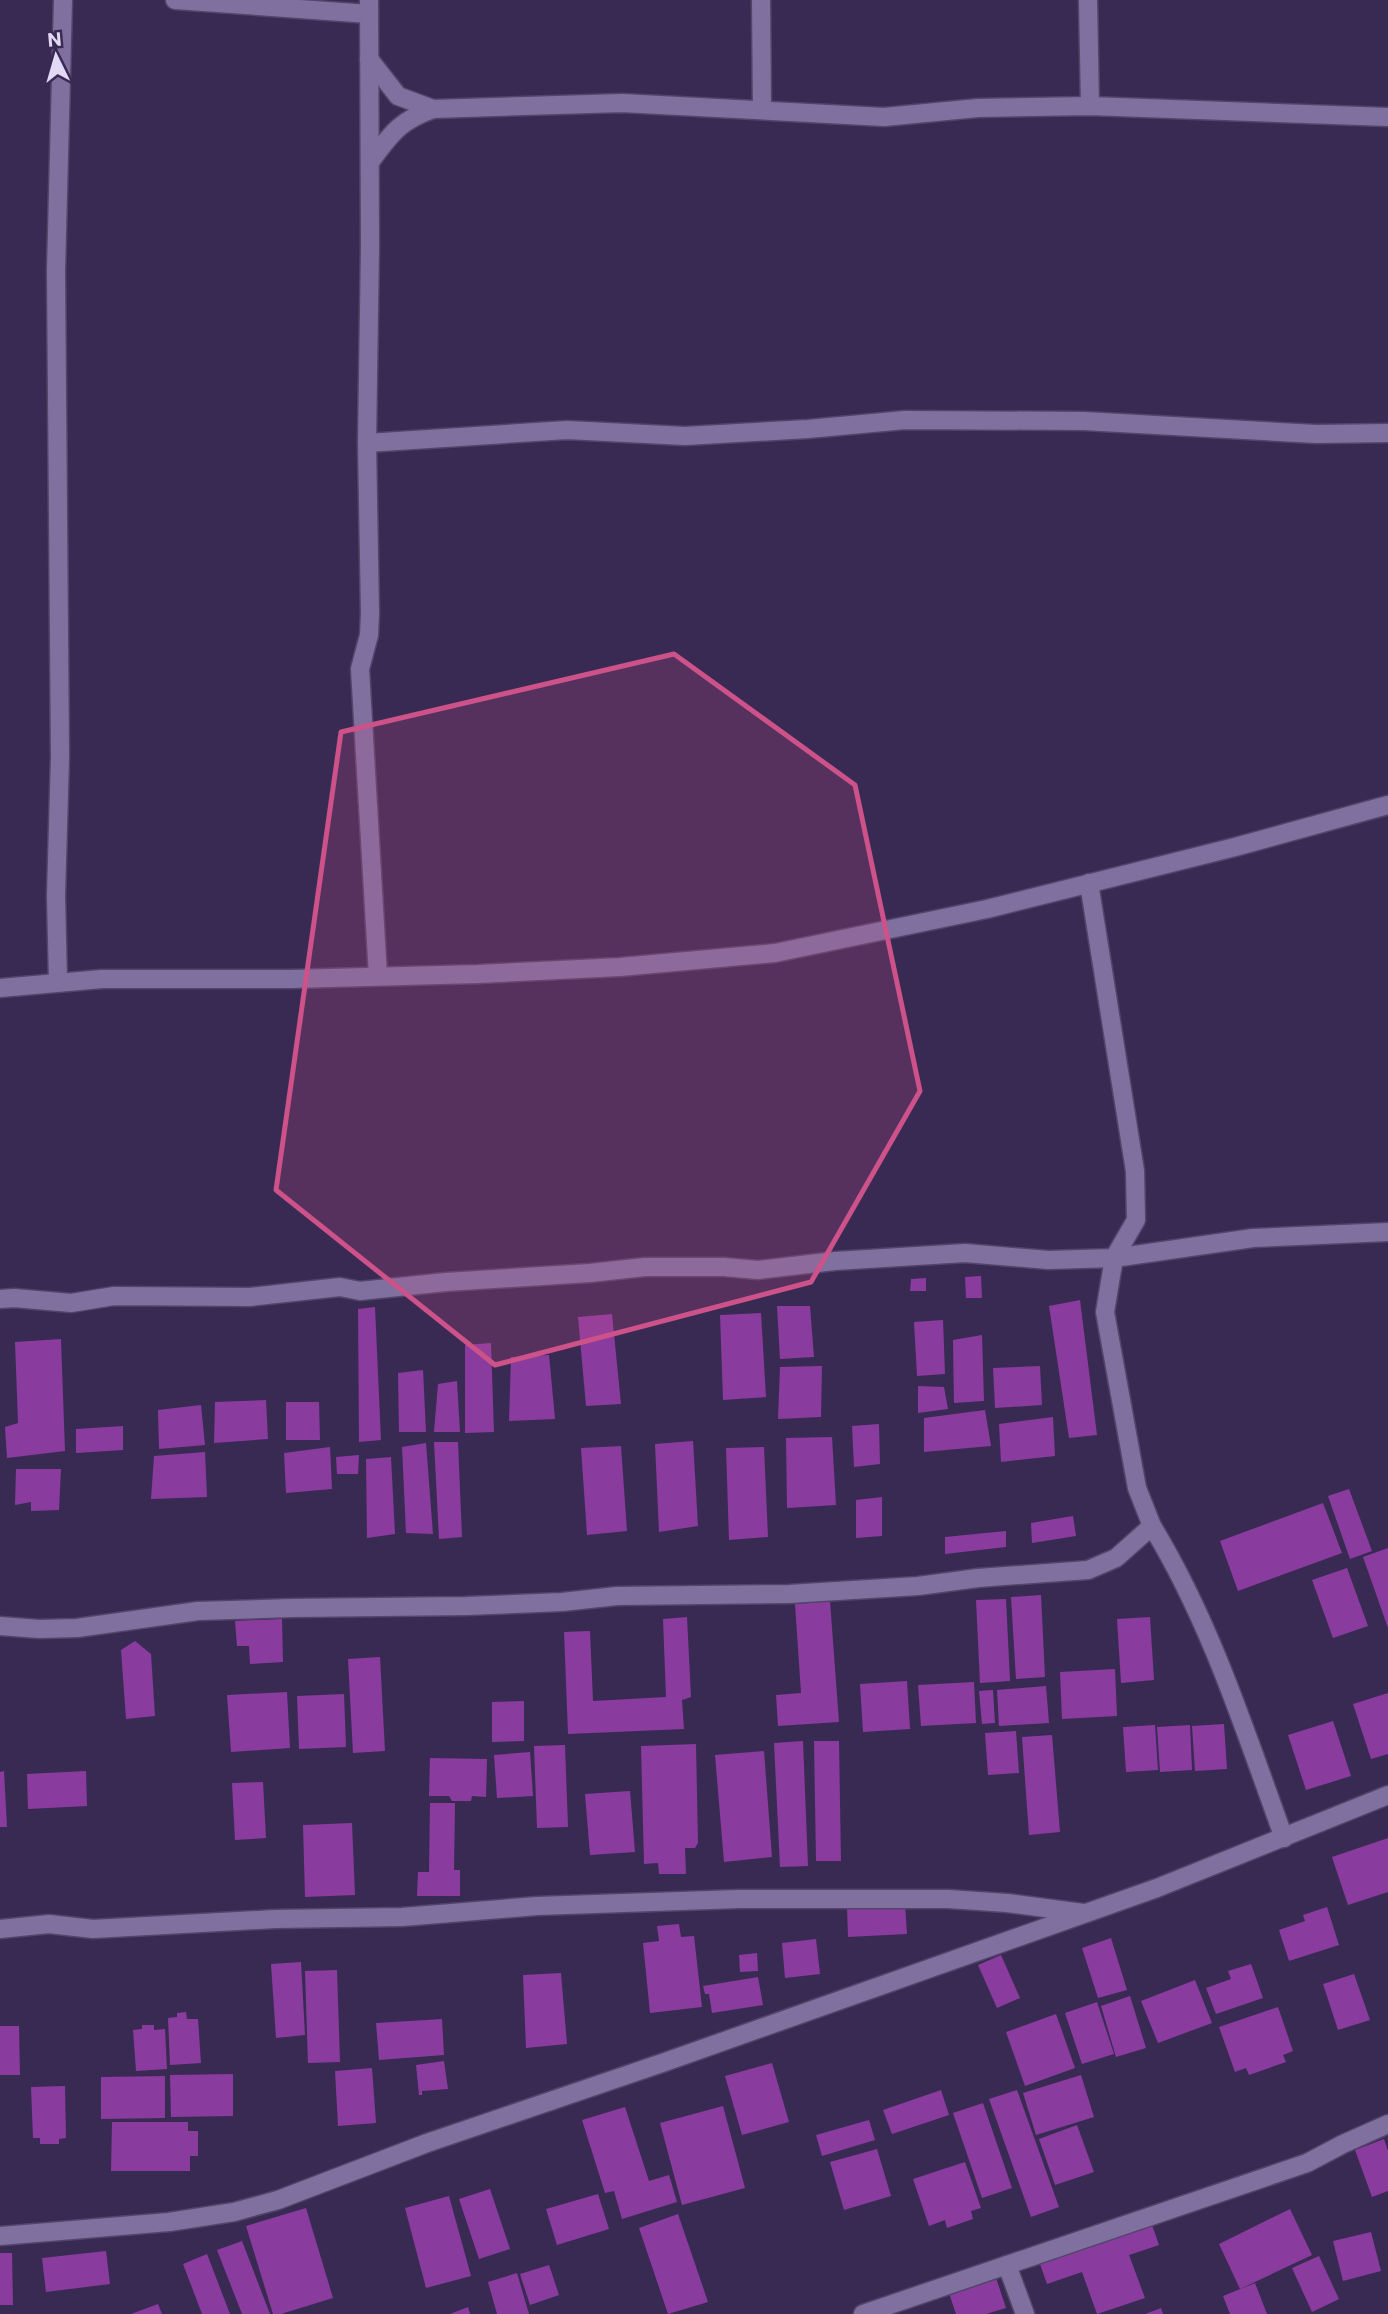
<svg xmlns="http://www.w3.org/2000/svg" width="1388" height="2314" font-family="Commissioner,sans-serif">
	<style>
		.building { fill: #8a3b9e }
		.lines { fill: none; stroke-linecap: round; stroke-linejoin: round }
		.minor-casing { stroke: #534569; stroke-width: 21 }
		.minor { stroke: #7f70a0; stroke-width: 18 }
		.marked { fill: #cc5289; fill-opacity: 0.2; stroke: #cc5289; stroke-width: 5; stroke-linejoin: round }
	</style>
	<rect width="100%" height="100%" fill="#392a54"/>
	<g class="building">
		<path d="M 981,1276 L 982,1298 L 966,1298 L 965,1277 Z"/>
		<path d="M 926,1278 L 926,1291 L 910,1291 L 911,1279 Z"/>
		<path d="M 1080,1300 L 1097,1435 L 1069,1438 L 1049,1306 Z"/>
		<path d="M 777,1306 L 810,1306 L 814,1357 L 780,1359 Z"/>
		<path d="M 375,1307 L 381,1440 L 359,1442 L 358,1309 Z"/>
		<path d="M 761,1313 L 766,1397 L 723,1400 L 720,1315 Z"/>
		<path d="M 612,1314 L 621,1404 L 586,1406 L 578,1317 Z"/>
		<path d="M 943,1320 L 945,1374 L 917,1376 L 914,1322 Z"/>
		<path d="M 982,1335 L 984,1401 L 954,1403 L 953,1340 Z"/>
		<path d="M 61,1339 L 65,1451 L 7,1458 L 5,1427 L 18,1423 L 15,1342 Z"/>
		<path d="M 491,1343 L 494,1432 L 465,1433 L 465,1345 Z"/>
		<path d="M 549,1355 L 555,1419 L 509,1421 L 511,1357 Z"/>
		<path d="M 822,1366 L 821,1417 L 778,1419 L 780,1367 Z"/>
		<path d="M 1040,1366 L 1042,1405 L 995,1408 L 993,1368 Z"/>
		<path d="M 423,1370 L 426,1432 L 399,1432 L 398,1373 Z"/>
		<path d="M 457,1381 L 460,1432 L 434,1432 L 438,1384 Z"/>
		<path d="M 918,1386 L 944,1387 L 948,1409 L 918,1413 Z"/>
		<path d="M 266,1400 L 268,1439 L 214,1443 L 215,1402 Z"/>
		<path d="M 286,1402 L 319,1402 L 320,1440 L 286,1440 Z"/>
		<path d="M 201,1405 L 205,1445 L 159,1449 L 158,1410 Z"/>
		<path d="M 985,1410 L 991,1446 L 924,1452 L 924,1418 Z"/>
		<path d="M 1053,1417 L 1055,1456 L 1001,1462 L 999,1424 Z"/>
		<path d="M 879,1424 L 880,1464 L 854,1467 L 852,1426 Z"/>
		<path d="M 123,1426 L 123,1450 L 76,1453 L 76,1429 Z"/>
		<path d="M 832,1437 L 836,1505 L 787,1508 L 786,1438 Z"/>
		<path d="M 693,1441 L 698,1526 L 659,1532 L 655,1444 Z"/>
		<path d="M 434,1442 L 458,1442 L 462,1537 L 439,1539 Z"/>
		<path d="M 426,1443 L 433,1534 L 406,1533 L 402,1447 Z"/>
		<path d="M 621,1446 L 627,1531 L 587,1535 L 581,1448 Z"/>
		<path d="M 330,1447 L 332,1489 L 286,1493 L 284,1453 Z"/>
		<path d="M 764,1447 L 768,1537 L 729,1540 L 726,1448 Z"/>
		<path d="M 205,1452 L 207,1497 L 151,1499 L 154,1456 Z"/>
		<path d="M 359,1455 L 358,1474 L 337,1474 L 336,1457 Z"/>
		<path d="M 391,1457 L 395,1534 L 367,1538 L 366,1459 Z"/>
		<path d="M 16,1469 L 61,1469 L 59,1510 L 31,1511 L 31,1502 L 15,1505 Z"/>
		<path d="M 1349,1489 L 1372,1551 L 1350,1559 L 1328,1496 Z"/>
		<path d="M 882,1497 L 882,1536 L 856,1538 L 856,1500 Z"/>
		<path d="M 1323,1503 L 1342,1553 L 1238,1591 L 1220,1541 Z"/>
		<path d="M 1073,1516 L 1076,1536 L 1032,1543 L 1031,1523 Z"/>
		<path d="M 1006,1531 L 1006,1547 L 945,1554 L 945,1537 Z"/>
		<path d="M 1388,1548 L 1388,1628 L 1363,1557 Z"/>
		<path d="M 1347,1568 L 1368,1626 L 1333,1638 L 1312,1580 Z"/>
		<path d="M 1041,1595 L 1045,1677 L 1016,1679 L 1011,1597 Z"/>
		<path d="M 1006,1599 L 1010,1681 L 980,1683 L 976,1600 Z"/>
		<path d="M 830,1601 L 839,1722 L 778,1726 L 776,1695 L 801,1693 L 795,1604 Z"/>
		<path d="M 687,1617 L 691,1697 L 682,1700 L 684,1729 L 568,1734 L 564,1632 L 590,1631 L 593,1701 L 666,1697 L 663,1619 Z"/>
		<path d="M 1150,1617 L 1154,1680 L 1121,1683 L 1117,1619 Z"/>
		<path d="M 282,1619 L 283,1662 L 250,1664 L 249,1646 L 237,1646 L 235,1621 Z"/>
		<path d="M 135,1641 L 151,1654 L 155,1716 L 126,1719 L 121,1650 Z"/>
		<path d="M 380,1657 L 385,1751 L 353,1753 L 348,1659 Z"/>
		<path d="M 1115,1669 L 1117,1716 L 1062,1719 L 1060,1672 Z"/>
		<path d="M 907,1681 L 910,1729 L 863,1732 L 860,1684 Z"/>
		<path d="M 974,1682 L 976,1723 L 921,1726 L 918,1685 Z"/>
		<path d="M 1046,1686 L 1049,1723 L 999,1726 L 997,1690 Z"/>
		<path d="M 993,1690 L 995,1723 L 982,1724 L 979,1691 Z"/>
		<path d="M 287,1692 L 290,1748 L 231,1752 L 227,1695 Z"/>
		<path d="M 1388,1693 L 1388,1754 L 1371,1759 L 1353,1704 Z"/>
		<path d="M 344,1694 L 346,1747 L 299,1749 L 297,1696 Z"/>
		<path d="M 524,1701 L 524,1741 L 492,1742 L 492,1702 Z"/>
		<path d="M 1333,1721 L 1351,1776 L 1306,1790 L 1288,1735 Z"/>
		<path d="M 1224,1724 L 1227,1769 L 1195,1771 L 1192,1726 Z"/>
		<path d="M 1155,1725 L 1158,1770 L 1126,1772 L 1123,1727 Z"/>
		<path d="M 1190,1725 L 1192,1770 L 1160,1772 L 1157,1727 Z"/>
		<path d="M 1016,1731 L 1019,1773 L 988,1775 L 985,1733 Z"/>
		<path d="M 1052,1735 L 1060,1832 L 1029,1835 L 1022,1737 Z"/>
		<path d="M 803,1741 L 808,1866 L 780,1867 L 774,1743 Z"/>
		<path d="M 814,1741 L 839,1741 L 841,1861 L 816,1861 Z"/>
		<path d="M 696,1744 L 698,1843 L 695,1848 L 685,1848 L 686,1874 L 659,1874 L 658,1863 L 644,1864 L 641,1746 Z"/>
		<path d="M 565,1745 L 568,1827 L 537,1828 L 534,1746 Z"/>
		<path d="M 764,1751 L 772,1857 L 724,1862 L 715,1755 Z"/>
		<path d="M 530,1752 L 533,1796 L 497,1798 L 494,1755 Z"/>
		<path d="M 430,1758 L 487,1759 L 486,1797 L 472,1796 L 471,1801 L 452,1801 L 449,1796 L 429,1796 Z"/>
		<path d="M 4,1771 L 7,1827 L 0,1827 L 0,1772 Z"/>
		<path d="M 86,1771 L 87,1806 L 28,1809 L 27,1774 Z"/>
		<path d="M 263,1782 L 266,1838 L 235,1840 L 232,1783 Z"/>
		<path d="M 630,1791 L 635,1852 L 590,1855 L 585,1794 Z"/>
		<path d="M 430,1803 L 455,1803 L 454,1870 L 460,1870 L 460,1896 L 417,1896 L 418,1872 L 429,1872 Z"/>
		<path d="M 352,1823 L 355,1895 L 305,1897 L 303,1825 Z"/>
		<path d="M 1388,1838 L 1388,1892 L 1348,1905 L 1332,1857 Z"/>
		<path d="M 905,1904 L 907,1934 L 848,1937 L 847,1907 Z"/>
		<path d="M 1327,1907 L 1339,1945 L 1289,1961 L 1279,1930 L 1305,1921 L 1303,1915 Z"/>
		<path d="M 679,1924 L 681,1937 L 694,1936 L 702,2007 L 650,2013 L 643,1943 L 659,1941 L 657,1926 Z"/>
		<path d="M 1111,1938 L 1127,1990 L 1098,1998 L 1082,1948 Z"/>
		<path d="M 816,1939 L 820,1974 L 785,1978 L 782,1943 Z"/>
		<path d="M 757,1953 L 758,1971 L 740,1972 L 739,1955 Z"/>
		<path d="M 1001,1955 L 1020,1998 L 997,2008 L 978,1965 Z"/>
		<path d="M 301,1962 L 305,2035 L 276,2038 L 271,1964 Z"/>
		<path d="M 1251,1964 L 1263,1998 L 1216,2014 L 1206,1988 L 1231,1979 L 1228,1971 Z"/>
		<path d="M 337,1970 L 340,2062 L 308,2063 L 305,1971 Z"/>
		<path d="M 561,1973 L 567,2044 L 526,2048 L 523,1975 Z"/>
		<path d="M 1354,1974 L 1370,2020 L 1338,2030 L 1323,1984 Z"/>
		<path d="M 758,1977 L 763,2005 L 712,2013 L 709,1994 L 705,1994 L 703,1986 Z"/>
		<path d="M 1195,1980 L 1212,2023 L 1158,2043 L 1141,2001 Z"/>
		<path d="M 1130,1996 L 1146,2048 L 1116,2057 L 1101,2006 Z"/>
		<path d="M 1097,2002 L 1114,2054 L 1082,2064 L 1065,2013 Z"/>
		<path d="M 1278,2007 L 1293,2051 L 1283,2055 L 1286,2062 L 1249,2075 L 1246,2068 L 1235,2072 L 1219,2027 Z"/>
		<path d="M 186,2012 L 187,2019 L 198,2019 L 201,2063 L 170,2065 L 168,2018 L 177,2017 L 177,2013 Z"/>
		<path d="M 1056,2014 L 1075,2068 L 1025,2086 L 1006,2032 Z"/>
		<path d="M 442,2019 L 444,2055 L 379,2060 L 376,2023 Z"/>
		<path d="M 142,2025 L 154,2025 L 154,2030 L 165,2029 L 167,2069 L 136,2071 L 133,2030 L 142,2029 Z"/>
		<path d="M 0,2026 L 19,2026 L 20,2075 L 0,2075 Z"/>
		<path d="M 444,2061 L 448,2089 L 422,2091 L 422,2095 L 419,2095 L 416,2065 Z"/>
		<path d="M 772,2063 L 789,2122 L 742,2135 L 725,2076 Z"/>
		<path d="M 372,2068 L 376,2123 L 338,2126 L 335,2071 Z"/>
		<path d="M 233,2074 L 233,2116 L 171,2117 L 170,2075 Z"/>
		<path d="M 1081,2075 L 1094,2117 L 1036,2135 L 1023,2093 Z"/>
		<path d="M 165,2076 L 165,2118 L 101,2119 L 101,2077 Z"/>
		<path d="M 65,2086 L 66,2138 L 59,2139 L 59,2144 L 40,2144 L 40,2138 L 33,2138 L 31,2087 Z"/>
		<path d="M 941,2090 L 949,2115 L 892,2134 L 883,2110 Z"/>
		<path d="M 1017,2090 L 1059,2207 L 1031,2217 L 989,2099 Z"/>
		<path d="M 983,2103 L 1012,2188 L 982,2198 L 953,2113 Z"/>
		<path d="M 723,2106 L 745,2188 L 682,2205 L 660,2123 Z"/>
		<path d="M 625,2107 L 649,2181 L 669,2175 L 677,2202 L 622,2219 L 614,2191 L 605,2193 L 582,2120 Z"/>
		<path d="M 869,2120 L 875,2140 L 822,2156 L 816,2135 Z"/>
		<path d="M 112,2122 L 188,2122 L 188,2131 L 198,2131 L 198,2156 L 190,2156 L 190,2171 L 111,2171 Z"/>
		<path d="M 1077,2125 L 1094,2172 L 1055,2185 L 1039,2139 Z"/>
		<path d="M 1384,2139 L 1388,2151 L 1388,2191 L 1372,2197 L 1355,2150 Z"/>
		<path d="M 877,2149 L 891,2196 L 844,2210 L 830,2162 Z"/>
		<path d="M 965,2162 L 981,2208 L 971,2211 L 973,2219 L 947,2228 L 945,2220 L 929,2226 L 913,2179 Z"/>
		<path d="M 490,2189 L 510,2249 L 479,2259 L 459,2199 Z"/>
		<path d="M 598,2194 L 609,2229 L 557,2245 L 546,2209 Z"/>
		<path d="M 449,2196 L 471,2276 L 426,2288 L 405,2208 Z"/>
		<path d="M 306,2208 L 333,2298 L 281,2314 L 273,2314 L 246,2226 Z"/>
		<path d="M 1290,2209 L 1312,2255 L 1240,2289 L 1219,2244 Z"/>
		<path d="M 678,2214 L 708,2302 L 668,2314 L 639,2228 Z"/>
		<path d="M 1152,2225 L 1159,2245 L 1129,2255 L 1145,2298 L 1097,2314 L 1082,2272 L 1047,2284 L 1040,2264 Z"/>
		<path d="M 1371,2232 L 1381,2271 L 1343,2281 L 1333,2241 Z"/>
		<path d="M 242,2241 L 270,2314 L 242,2314 L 217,2250 Z"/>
		<path d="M 106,2251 L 110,2284 L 46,2292 L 42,2258 Z"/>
		<path d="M 0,2253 L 12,2253 L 13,2305 L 0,2305 Z"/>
		<path d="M 207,2254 L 230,2314 L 202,2314 L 183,2264 Z"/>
		<path d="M 1319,2256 L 1339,2299 L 1312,2312 L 1292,2268 Z"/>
		<path d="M 549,2265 L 559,2295 L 530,2305 L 520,2274 Z"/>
		<path d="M 517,2273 L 529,2314 L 497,2314 L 488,2282 Z"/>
		<path d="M 995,2275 L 1006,2308 L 986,2314 L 956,2314 L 948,2290 Z"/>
		<path d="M 1255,2283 L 1267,2314 L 1230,2314 L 1223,2296 Z"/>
		<path d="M 158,2304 L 162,2314 L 131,2314 Z"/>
		<path d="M 468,2307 L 470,2314 L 450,2314 Z"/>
		<path d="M 1161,2308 L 1163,2314 L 1145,2314 Z"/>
	</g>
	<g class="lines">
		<defs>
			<g id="minor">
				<path d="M 175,0 L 369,14"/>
				<path d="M 369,0 L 370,246 L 367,443 L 370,613 L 369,635 L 360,669 L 378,976"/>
				<path d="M 761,0 L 762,109"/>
				<path d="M 1088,0 L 1090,106"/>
				<path d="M 369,59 L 398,96 L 433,109 L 622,103 L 884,117 L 978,108 L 1090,106 L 1388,117"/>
				<path d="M 370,162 C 391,134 399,121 433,109"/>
				<path d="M 367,443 L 567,430 L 685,436 L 808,429 L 905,420 L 1084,421 L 1316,434 L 1388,433"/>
				<path d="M 58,982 L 56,896 L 60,757 L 56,271 L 63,0"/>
				<path d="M 0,988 L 102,979 L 292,979 L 478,974 L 620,967 L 775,953 L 987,909 L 1235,847 L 1388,805"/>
				<path d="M 0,1299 L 14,1298 L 71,1303 L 114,1296 L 250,1297 L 340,1287 L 360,1291 L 446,1282 L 590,1273 L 645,1267 L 724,1267 L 758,1270 L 835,1261 L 965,1253 L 1048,1260 L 1114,1258 L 1253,1238 L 1388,1232"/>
				<path d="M 1152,1526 C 1211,1623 1245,1731 1284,1838"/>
				<path d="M 0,1626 L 39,1629 L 77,1628 L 198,1611 L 292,1608 L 466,1606 L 562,1602 L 617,1596 L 789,1594 L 918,1586 L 978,1578 L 1088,1570 L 1116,1558 L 1152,1526 L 1137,1488 L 1105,1312 L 1114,1258 L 1136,1220 L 1135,1171 L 1089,883"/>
				<path d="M 0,1929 L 49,1924 L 93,1929 L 275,1919 L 402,1917 L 537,1906 L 739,1899 L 948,1899 L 1007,1903 L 1083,1913"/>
				<path d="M 0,2236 L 169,2222 L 234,2212 L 278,2200 L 427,2143 L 665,2062 L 1157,1888 L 1388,1795"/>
				<path d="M 1007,2265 L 1025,2314"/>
				<path d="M 863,2314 L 1307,2163 L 1343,2144 L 1388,2124"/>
			</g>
		</defs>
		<use href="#minor" class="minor-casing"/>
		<use href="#minor" class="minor"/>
	</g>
	<path class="marked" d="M 674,654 L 855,785 L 920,1091 L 811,1282 L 495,1365 L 276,1190 L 341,732 Z"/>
	<g transform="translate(56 56) rotate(355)" stroke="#392a54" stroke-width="5" paint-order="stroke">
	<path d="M0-5L12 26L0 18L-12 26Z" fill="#e2daf5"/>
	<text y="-10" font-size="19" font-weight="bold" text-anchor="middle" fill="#e2daf5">N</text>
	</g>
</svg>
